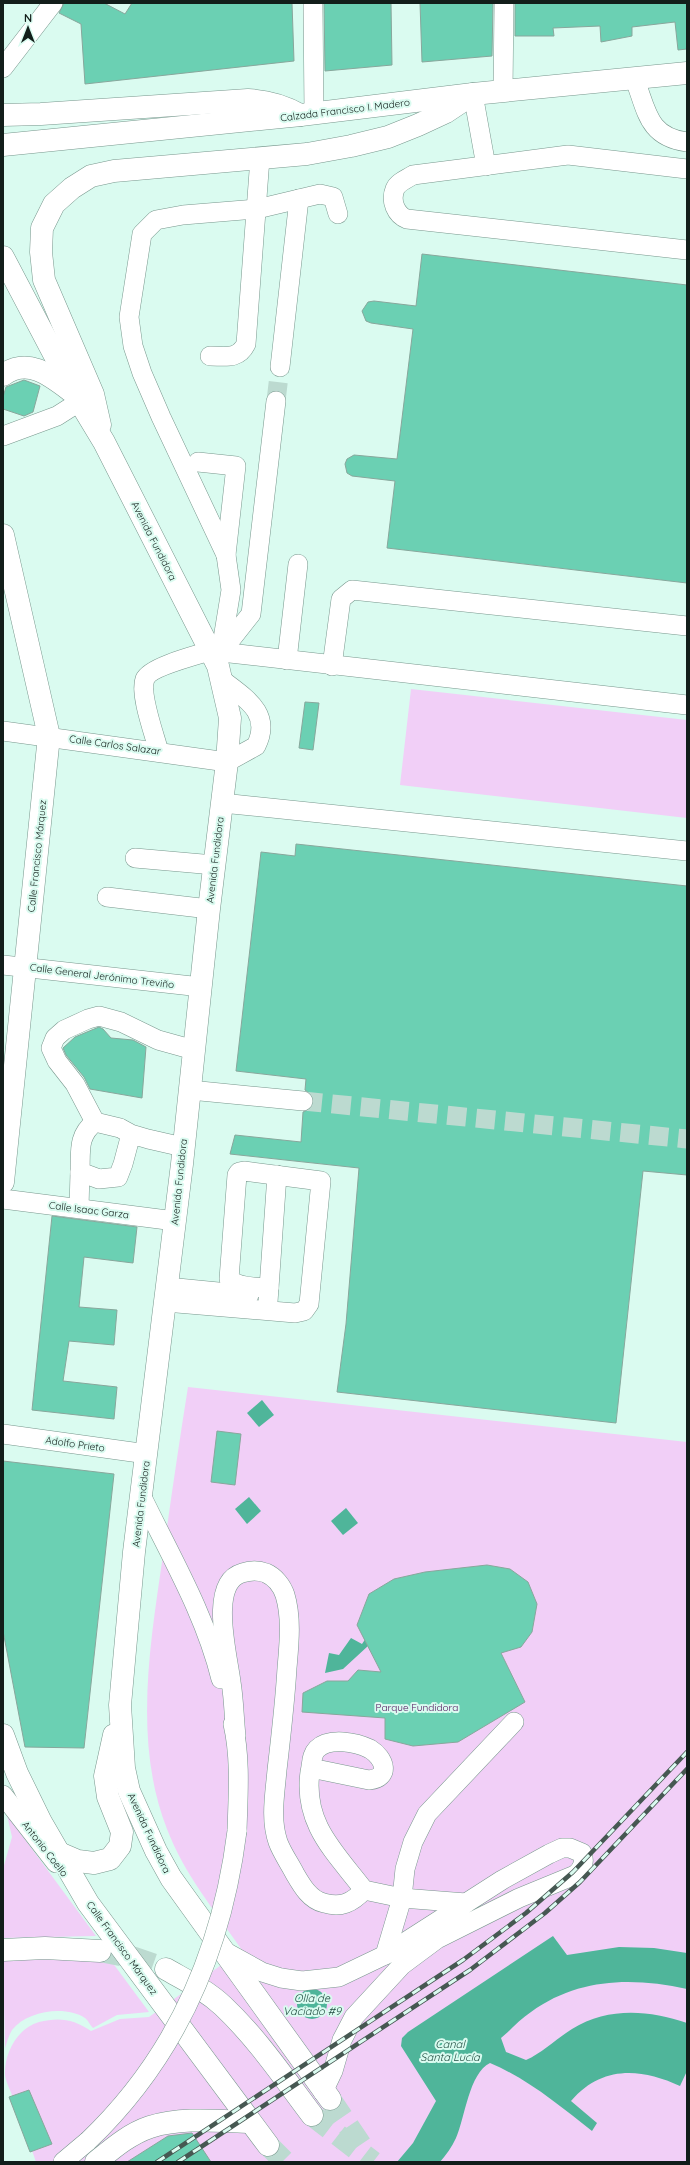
<svg xmlns="http://www.w3.org/2000/svg" width="690" height="2165" font-family="Quicksand,sans-serif">
	<style>
		.green { fill: #f1cff7 }
		.water { fill: #4fb59a }
		.building { fill: #6bd0b3; stroke: #88a79c }
		.lines { fill: none; stroke-linecap: round; stroke-linejoin: round }
		.minor-tunnel { stroke: #bcdad0; stroke-width: 19; stroke-dasharray: 19 10; stroke-linecap: butt }
		.major-tunnel { stroke: #bcdad0; stroke-width: 22; stroke-dasharray: 22 11; stroke-linecap: butt }
		.minor-casing { stroke: #78978d; stroke-width: 20 }
		.major-casing { stroke: #78978d; stroke-width: 23 }
		.minor { stroke: #fff; stroke-width: 19 }
		.major { stroke: #fff; stroke-width: 22 }
		.rail-casing { stroke: #465852; stroke-width: 4.5 }
		.rail { stroke: #dafbf0; stroke-width: 3; stroke-dasharray: 9; stroke-linecap: butt }
		.minor-bridge-casing { stroke: #78978d; stroke-width: 20; stroke-linecap: butt }
		.minor-bridge { stroke: #fff; stroke-width: 19 }
		.labels { text-anchor: middle; dominant-baseline: central; stroke-width: 4; stroke-linejoin: round; paint-order: stroke }
		.street-label { font-size: 10px; fill: #121e1a; stroke: #dafbf0 }
		.park-label { font-size: 10px; fill: #500e5a; stroke: #dafbf0 }
		.water-label { font-size: 11px; font-style: italic; fill: #234f43; stroke: #dafbf0 }
	</style>
	<rect width="100%" height="100%" fill="#dafbf0"/>
	<g class="green">
		<path d="M 411,689 L 687,720 L 687,818 L 400,785 Z"/>
		<path d="M 188,1387 L 687,1442 L 687,2162 L 36,2162 C 29,2141 21,2120 13,2098 C 11,2091 6,2083 5,2075 C 4,2054 17,2028 39,2022 C 59,2017 74,2019 91,2031 L 120,2019 L 149,2017 L 242,1950 C 215,1911 184,1874 167,1829 C 133,1742 150,1645 163,1555 C 171,1499 179,1443 188,1387 Z"/>
		<path d="M 7,1815 L 96,1936 L 3,1938 L 3,1869 L 12,1837 Z"/>
		<path d="M 56,1956 L 112,1962 L 149,2012 L 117,2015 L 93,2028 C 90,2025 88,2020 85,2018 C 65,2005 27,2011 12,2030 C 9,2035 7,2042 5,2048 L 3,1961 Z"/>
	</g>
	<g class="water">
		<path d="M 262,1400 L 274,1415 L 259,1427 L 247,1413 Z"/>
		<path d="M 249,1497 L 261,1511 L 247,1524 L 235,1509 Z"/>
		<path d="M 346,1508 L 358,1523 L 343,1535 L 331,1521 Z"/>
		<path d="M 372,1629 L 381,1634 L 343,1669 L 325,1673 L 329,1653 L 339,1655 L 351,1638 L 362,1644 Z"/>
		<path d="M 553,1936 L 567,1955 L 619,1947 L 654,1948 L 687,1953 L 687,1989 C 632,1977 578,1978 531,2012 C 520,2019 511,2030 501,2038 L 506,2052 L 526,2060 C 542,2053 556,2039 572,2029 C 608,2007 648,2010 687,2023 L 687,2071 L 680,2086 C 641,2068 602,2065 571,2101 L 597,2123 L 592,2131 C 560,2106 528,2079 490,2063 C 469,2073 465,2118 456,2138 C 452,2147 446,2155 440,2162 L 397,2162 L 413,2143 L 436,2101 L 401,2046 L 402,2038 L 408,2032 Z"/>
		<circle cx="312" cy="2004" r="15"/>
	</g>
	<g class="building">
		<path d="M 64,3 L 104,3 L 125,14 L 132,3 L 292,3 L 294,61 L 85,84 L 81,24 L 59,13 Z"/>
		<path d="M 324,3 L 391,3 L 392,65 L 325,71 Z"/>
		<path d="M 420,3 L 493,3 L 492,56 L 422,62 Z"/>
		<path d="M 515,3 L 687,3 L 687,49 L 678,50 L 675,22 L 632,27 L 632,36 L 601,42 L 600,26 L 553,28 L 554,36 L 515,36 Z"/>
		<path d="M 422,254 L 687,285 L 687,583 L 387,548 L 395,481 L 352,476 L 347,473 L 345,464 L 347,459 L 354,455 L 397,459 L 413,329 L 371,323 L 366,321 L 362,311 L 368,302 L 374,301 L 416,306 Z"/>
		<path d="M 24,380 L 40,386 L 33,412 L 24,416 L 3,409 L 3,397 L 6,387 Z"/>
		<path d="M 305,702 L 319,703 L 313,750 L 299,748 Z"/>
		<path d="M 296,844 L 687,886 L 687,1175 L 643,1171 L 616,1423 L 337,1392 L 346,1324 L 359,1168 L 230,1154 L 235,1135 L 301,1142 L 303,1112 L 312,1108 L 314,1102 L 313,1096 L 305,1090 L 306,1079 L 236,1071 L 261,852 L 295,856 Z"/>
		<path d="M 99,1027 L 103,1029 L 111,1038 L 133,1040 L 146,1047 L 142,1098 L 90,1089 L 84,1077 L 66,1055 L 63,1048 L 75,1037 Z"/>
		<path d="M 52,1216 L 137,1227 L 133,1263 L 84,1257 L 79,1307 L 117,1310 L 114,1345 L 69,1341 L 63,1381 L 117,1387 L 114,1419 L 32,1410 Z"/>
		<path d="M 217,1431 L 241,1434 L 235,1485 L 211,1482 Z"/>
		<path d="M 3,1461 L 114,1474 L 84,1748 L 25,1747 L 3,1631 Z"/>
		<path d="M 487,1565 L 510,1569 L 528,1582 L 537,1604 L 532,1632 L 521,1647 L 501,1653 L 525,1702 L 458,1742 L 413,1746 L 385,1739 L 385,1718 L 302,1712 L 303,1693 L 327,1681 L 348,1681 L 358,1670 L 381,1672 L 357,1625 L 369,1594 L 394,1579 L 425,1572 Z"/>
		<path d="M 29,2090 L 52,2144 L 30,2152 L 9,2097 Z"/>
		<path d="M 192,2133 L 211,2162 L 127,2162 L 168,2136 Z"/>
	</g>
	<g class="lines">
		<g class="minor-tunnel">
			<path d="M 276,401 L 280,367"/>
			<path d="M 303,1101 L 687,1139"/>
		</g>
		<g class="major-tunnel">
			<path d="M 100,1951 L 135,1958 L 166,1969"/>
			<path d="M 330,2099 L 361,2145"/>
			<path d="M 312,2115 L 373,2162"/>
			<path d="M 268,2145 L 285,2162"/>
		</g>
		<defs>
			<g id="minor">
				<path d="M 313,3 L 314,114"/>
				<path d="M 3,68 L 53,3"/>
				<path d="M 635,80 C 647,111 648,137 687,142"/>
				<path d="M 503,92 L 504,3"/>
				<path d="M 473,94 L 486,166"/>
				<path d="M 687,169 L 568,155 L 413,175 C 407,179 398,182 395,189 C 390,201 396,215 407,219 L 687,250"/>
				<path d="M 210,356 C 225,356 238,360 246,344 L 260,158"/>
				<path d="M 280,367 L 299,199"/>
				<path d="M 3,436 L 57,416 L 79,402"/>
				<path d="M 198,462 L 236,466 L 226,555 L 231,590 L 221,651"/>
				<path d="M 226,555 L 161,417 L 142,373 L 133,346 L 129,317 L 142,234 L 156,220 L 183,215 L 257,209 L 320,194 L 333,197 L 338,214"/>
				<path d="M 221,652 L 687,705"/>
				<path d="M 221,652 L 251,614 L 276,401"/>
				<path d="M 287,660 L 298,564"/>
				<path d="M 332,666 L 341,599 L 352,590 L 687,626"/>
				<path d="M 3,731 L 227,762 L 256,746 C 273,712 243,697 221,679"/>
				<path d="M 159,752 C 155,736 139,694 145,679 C 150,667 197,655 210,651"/>
				<path d="M 222,803 L 687,851"/>
				<path d="M 135,858 L 214,865"/>
				<path d="M 107,897 L 209,909"/>
				<path d="M 3,965 L 201,987"/>
				<path d="M 190,1090 L 303,1101"/>
				<path d="M 95,1122 L 75,1084 L 57,1061 L 51,1048 L 55,1038 L 64,1030 L 88,1019 L 99,1016 L 121,1022 L 158,1040 L 194,1050"/>
				<path d="M 131,1134 L 123,1164 L 118,1177 L 99,1179 L 80,1172 C 81,1152 77,1136 95,1122 L 120,1128 L 131,1134 L 148,1139 L 183,1147"/>
				<path d="M 3,1199 L 175,1221"/>
				<path d="M 79,1208 L 80,1172"/>
				<path d="M 167,1287 L 249,1295"/>
				<path d="M 165,1302 L 295,1313 L 304,1311 L 309,1304 L 321,1181 L 244,1171 L 239,1172 L 237,1175 L 229,1279 C 238,1288 256,1287 269,1288"/>
				<path d="M 268,1302 L 277,1175"/>
				<path d="M 3,1434 L 147,1454"/>
				<path d="M 142,1497 C 171,1557 205,1614 221,1679"/>
				<path d="M 233,1724 C 241,1759 238,1796 237,1831"/>
				<path d="M 236,1736 C 234,1718 234,1700 231,1682 C 228,1656 208,1583 242,1573 C 251,1570 258,1570 266,1573 C 275,1577 282,1586 285,1595 C 292,1618 289,1645 287,1668 C 285,1702 281,1736 277,1770 C 275,1794 270,1819 278,1842 C 282,1853 290,1864 295,1874 C 302,1886 310,1900 324,1903 C 341,1908 352,1903 364,1890"/>
				<path d="M 311,1768 L 369,1780 C 391,1778 385,1758 370,1749 C 356,1742 329,1737 317,1749 C 311,1755 312,1764 310,1772 C 303,1824 335,1852 364,1890 L 402,1898 L 405,1869 L 413,1842 L 427,1814 L 514,1722"/>
				<path d="M 3,1795 L 56,1863"/>
				<path d="M 224,1951 L 262,1972 L 281,1978 L 302,1981 L 339,1977 L 385,1955 L 502,1880 L 549,1854 L 562,1848 L 570,1848 L 582,1853 C 585,1862 583,1869 575,1875 L 519,1898 L 437,1939 L 402,1965 L 354,2017 L 342,2040 L 333,2071 L 323,2092"/>
				<path d="M 385,1955 L 402,1898 L 466,1903"/>
				<path d="M 63,2162 L 88,2141"/>
			</g>
			<g id="major">
				<path d="M 3,115 L 41,114 L 248,100 C 268,101 283,105 300,115"/>
				<path d="M 3,145 L 301,115 L 473,94 L 687,73"/>
				<path d="M 3,257 L 75,394 L 104,442 L 218,666 L 230,718 L 227,762 L 209,909 L 182,1164 L 134,1552 L 120,1705 L 124,1768 L 129,1791 L 156,1851 L 171,1878 L 330,2099"/>
				<path d="M 3,375 C 28,357 50,375 71,391"/>
				<path d="M 100,425 L 93,394 L 44,280 L 41,252 L 42,228 L 54,204 L 72,188 L 91,176 L 114,171 L 307,154 L 351,146 L 388,137 L 418,125 L 446,112 L 473,94"/>
				<path d="M 3,535 L 49,736 L 3,1182"/>
				<path d="M 3,1735 L 17,1773 L 41,1822 L 88,1903 L 268,2145"/>
				<path d="M 57,1852 L 78,1861 L 94,1863 L 110,1859 L 120,1846 L 122,1832 L 108,1797 L 105,1776 L 114,1735"/>
				<path d="M 3,1950 L 45,1948 L 100,1951"/>
				<path d="M 166,1969 C 185,1980 206,1990 223,2006 C 257,2038 284,2078 312,2115"/>
				<path d="M 96,2162 C 112,2149 129,2134 150,2127 C 182,2117 217,2121 250,2122"/>
			</g>
		</defs>
		<use href="#minor" class="minor-casing"/>
		<use href="#major" class="major-casing"/>
		<use href="#minor" class="minor"/>
		<use href="#major" class="major"/>
		<defs>
			<g id="rail">
				<path d="M 157,2162 L 463,1960 L 526,1913 L 573,1872 L 687,1752"/>
				<path d="M 178,2162 L 470,1970 L 545,1913 L 580,1882 L 687,1769"/>
			</g>
		</defs>
		<use href="#rail" class="rail-casing"/>
		<use href="#rail" class="rail"/>
		<defs>
			<path id="minor-bridge" d="M 88,2141 C 177,2056 222,1951 237,1831"/>
		</defs>
		<use href="#minor-bridge" class="minor-bridge-casing"/>
		<use href="#minor-bridge" class="minor-bridge"/>
	</g>
	<g class="labels">
		<g class="street-label">
			<text transform="translate(345 110) rotate(-7)">Calzada Francisco I. Madero</text>
			<text transform="translate(154 541) rotate(63)">Avenida Fundidora</text>
			<text transform="translate(115 745) rotate(8)">Calle Carlos Salazar</text>
			<text transform="translate(37 856) rotate(-84)">Calle Francisco Márquez</text>
			<text transform="translate(215 860) rotate(-83)">Avenida Fundidora</text>
			<text transform="translate(102 976) rotate(7)">Calle General Jerónimo Treviño</text>
			<text transform="translate(179 1182) rotate(-84)">Avenida Fundidora</text>
			<text transform="translate(89 1210) rotate(7)">Calle Isaac Garza</text>
			<text transform="translate(75 1444) rotate(8)">Adolfo Prieto</text>
			<text transform="translate(141 1504) rotate(-83)">Avenida Fundidora</text>
			<text transform="translate(149 1833) rotate(65)">Avenida Fundidora</text>
			<text transform="translate(45 1849) rotate(52)">Antonio Coello</text>
			<text transform="translate(122 1948) rotate(54)">Calle Francisco Márquez</text>
		</g>
		<g class="park-label">
			<text x="417" y="1707">Parque Fundidora</text>
		</g>
		<g class="water-label">
			<text x="312" y="1998">Olla de<tspan x="312" dy="13">Vaciado #9</tspan></text>
			<text x="450" y="2044">Canal<tspan x="450" dy="13">Santa Lucía</tspan></text>
		</g>
	</g>
	<rect width="690" height="2165" fill="none" stroke="#121e1a" stroke-width="8"/>
	<g transform="translate(28 28)" stroke="#dafbf0" stroke-width="3" paint-order="stroke">
	<path d="M0-3L7 15L0 10L-7 15Z" fill="#121e1a"/>
	<text y="-6" font-size="11" font-weight="bold" text-anchor="middle" fill="#121e1a">N</text>
	</g>
</svg>
